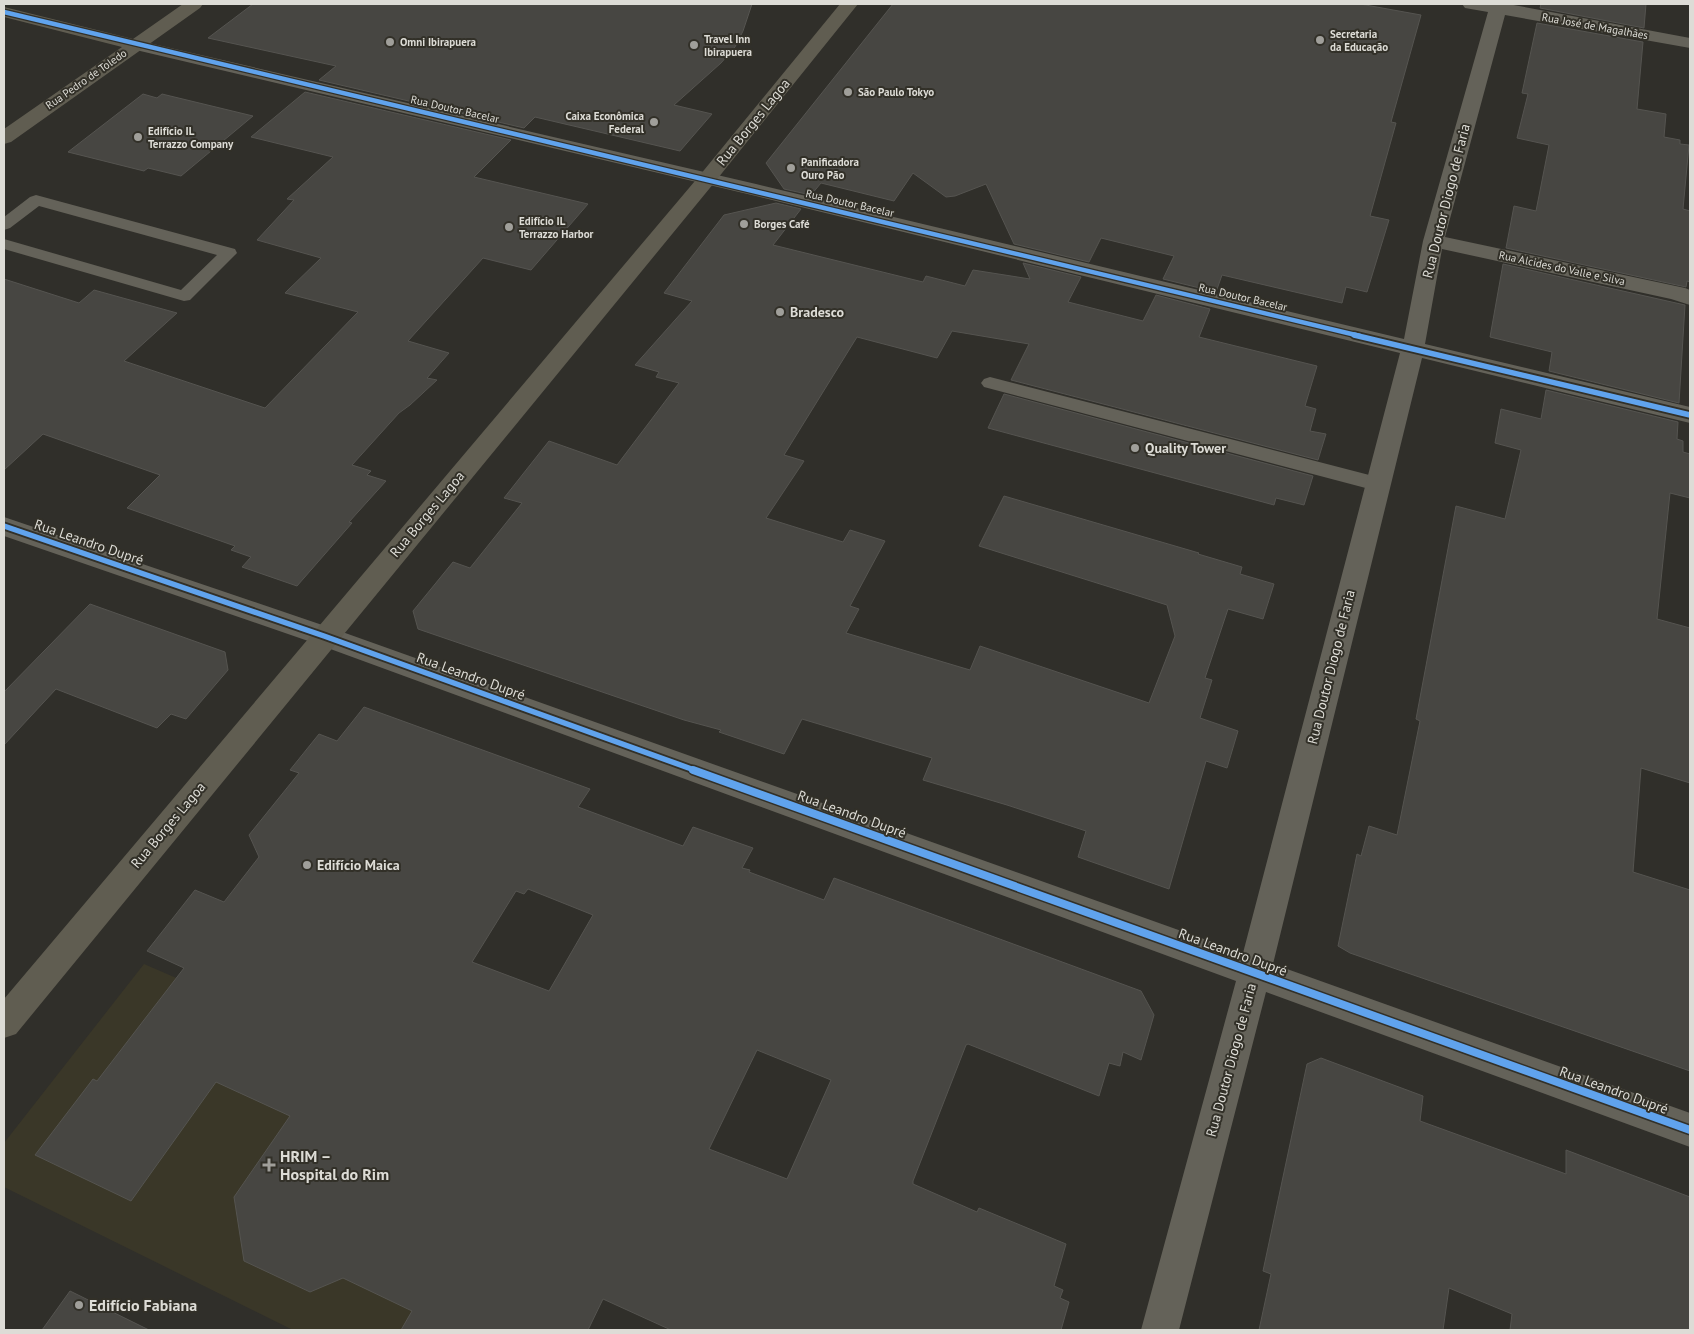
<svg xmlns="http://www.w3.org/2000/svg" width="1694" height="1334" font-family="'PT Sans',sans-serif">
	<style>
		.built { fill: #3a3728 }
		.building { fill: #474642; stroke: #555450; fill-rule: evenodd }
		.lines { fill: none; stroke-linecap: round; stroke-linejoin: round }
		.lane { fill: #646259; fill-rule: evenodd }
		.street { fill: #646259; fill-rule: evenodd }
		.secondary { fill: #605d51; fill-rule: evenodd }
		.cycleway-far2-casing { stroke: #323028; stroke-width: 7 }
		.cycleway-far1-casing { stroke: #323028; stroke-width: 9 }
		.cycleway-casing { stroke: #323028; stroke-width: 11 }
		.cycleway-far2 { stroke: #60a3ed; stroke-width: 4.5 }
		.cycleway-far1 { stroke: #60a3ed; stroke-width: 5.5 }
		.cycleway { stroke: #60a3ed; stroke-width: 8 }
		.poi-dot { fill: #a09f9a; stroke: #323028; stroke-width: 2 }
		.labels { text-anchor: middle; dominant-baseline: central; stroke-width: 4; stroke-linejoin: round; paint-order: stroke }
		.far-street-label { font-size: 11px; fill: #dddcd6; stroke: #323028 }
		.far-poi-label { font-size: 11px; font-weight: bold; fill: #dddcd6; stroke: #323028; text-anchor: start }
		.street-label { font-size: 14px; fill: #dddcd6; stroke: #323028 }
		.poi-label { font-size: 14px; font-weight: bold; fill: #dddcd6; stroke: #323028; text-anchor: start }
		.near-poi-label { font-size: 16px; font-weight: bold; fill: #dddcd6; stroke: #323028; text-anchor: start }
	</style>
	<rect width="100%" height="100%" fill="#302f2a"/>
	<path class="built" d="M 144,964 L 549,1139 L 444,1330 L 293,1330 L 4,1187 L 4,1143 Z"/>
	<g class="building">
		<path d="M 253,4 L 752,4 L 743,31 L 735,47 L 721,63 L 674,105 L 712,114 L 680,151 L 535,117 L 524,128 L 319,80 L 336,66 L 208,38 Z"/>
		<path d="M 893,4 L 1360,4 L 1421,15 L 1391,122 L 1396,123 L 1370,216 L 1389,220 L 1367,292 L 1346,287 L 1342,303 L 1222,275 L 1216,292 L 1163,279 L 1174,256 L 1101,238 L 1089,262 L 1014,244 L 986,184 L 955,196 L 946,197 L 913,173 L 894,201 L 821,183 L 811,195 L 784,189 L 766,163 Z"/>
		<path d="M 1541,4 L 1646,4 L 1644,28 L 1540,8 Z"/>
		<path d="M 1537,23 L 1643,42 L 1637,109 L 1666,114 L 1664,137 L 1680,140 L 1680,144 L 1689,145 L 1683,209 L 1690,211 L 1690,282 L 1687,281 L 1686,287 L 1506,248 L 1514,206 L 1536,211 L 1549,145 L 1517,138 L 1528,94 L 1522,93 Z"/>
		<path d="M 305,92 L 511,140 L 474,177 L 588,204 L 531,270 L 483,258 L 408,341 L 449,353 L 427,378 L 437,380 L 410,405 L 399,413 L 352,465 L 371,471 L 367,475 L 386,481 L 349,522 L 352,523 L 297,586 L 242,567 L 251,557 L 231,550 L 235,546 L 127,508 L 160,475 L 43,434 L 4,470 L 4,279 L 79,303 L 94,290 L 177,313 L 124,361 L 265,408 L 358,312 L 285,293 L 321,258 L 257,240 L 294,200 L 287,199 L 333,157 L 251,137 Z"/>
		<path d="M 143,94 L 157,98 L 162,94 L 253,116 L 181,176 L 148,168 L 144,171 L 68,152 Z"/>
		<path d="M 776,203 L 801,209 L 773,245 L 923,282 L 926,276 L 965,286 L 973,270 L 1030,279 L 1023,263 L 1081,277 L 1068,302 L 1143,321 L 1156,295 L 1210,309 L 1199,337 L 1317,366 L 1305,406 L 1316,409 L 1310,431 L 1326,434 L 1318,460 L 1011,380 L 1029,344 L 952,331 L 937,358 L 857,337 L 784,455 L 804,461 L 766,518 L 843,542 L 850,530 L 885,541 L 850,606 L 859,609 L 846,633 L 970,670 L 980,646 L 1149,703 L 1175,636 L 1167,605 L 979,546 L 1004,496 L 1199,553 L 1198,554 L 1242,567 L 1240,574 L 1274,584 L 1263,619 L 1228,609 L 1205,678 L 1212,680 L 1200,718 L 1238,731 L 1227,768 L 1206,761 L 1169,889 L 1078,857 L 1086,831 L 1007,805 L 923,780 L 932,758 L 802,719 L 784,754 L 719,732 L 721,730 L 684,720 L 418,629 L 413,611 L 453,562 L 470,568 L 522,503 L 504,498 L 549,441 L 617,465 L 679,383 L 656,377 L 659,372 L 635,365 L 692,301 L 664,293 L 724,215 Z"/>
		<path d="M 1503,264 L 1685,305 L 1679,403 L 1549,371 L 1552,352 L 1490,337 Z"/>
		<path d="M 1546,390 L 1678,422 L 1677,439 L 1683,441 L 1683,452 L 1690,454 L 1690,498 L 1670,493 L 1657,619 L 1690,628 L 1690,783 L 1641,768 L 1633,872 L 1690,890 L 1690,1071 L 1350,953 L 1338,946 L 1357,854 L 1361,856 L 1369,826 L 1397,835 L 1420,721 L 1416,719 L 1456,506 L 1505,519 L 1521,450 L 1495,443 L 1501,409 L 1541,419 Z"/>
		<path d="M 1004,394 L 1313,476 L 1304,505 L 1276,498 L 1274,505 L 988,428 Z"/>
		<path d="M 90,604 L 225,652 L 228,670 L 186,719 L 171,714 L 157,728 L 56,689 L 4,745 L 4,692 Z"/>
		<path d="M 364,707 L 590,789 L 578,807 L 683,846 L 693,827 L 753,848 L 742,868 L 750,870 L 749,872 L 824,900 L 834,878 L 1141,991 L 1154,1015 L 1141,1060 L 1123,1052 L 1120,1066 L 1109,1063 L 1099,1096 L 968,1044 L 966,1045 L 913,1181 L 913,1184 L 977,1212 L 979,1208 L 1066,1244 L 1054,1286 L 1063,1290 L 1060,1298 L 1069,1302 L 1061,1330 L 671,1330 L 603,1299 L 588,1330 L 401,1330 L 412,1311 L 343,1278 L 310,1292 L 244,1261 L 234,1197 L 290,1116 L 216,1082 L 131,1201 L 35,1155 L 93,1079 L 97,1081 L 184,968 L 147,951 L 195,890 L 224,902 L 259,857 L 249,835 L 299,773 L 290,770 L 319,734 L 337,741 ZM 528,889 L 593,915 L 549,991 L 472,962 L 516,891 L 524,894 ZM 757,1050 L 831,1080 L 787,1179 L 709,1149 Z"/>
		<path d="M 1321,1058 L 1423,1096 L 1420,1121 L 1566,1174 L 1566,1150 L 1690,1197 L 1690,1330 L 1510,1330 L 1512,1314 L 1449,1288 L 1443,1330 L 1259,1330 L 1271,1274 L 1263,1271 L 1307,1064 Z"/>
		<path d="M 70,1291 L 149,1330 L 42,1330 Z"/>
	</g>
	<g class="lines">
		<g class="lane">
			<path d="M 36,195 L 235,249 L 237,253 L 190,300 L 184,301 L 4,249 L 4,239 L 181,290 L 217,255 L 39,206 L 10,228 L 4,230 L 4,217 L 30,197 Z"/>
			<path d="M 990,377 L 1377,477 L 1384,479 L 1387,484 L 1384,489 L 1377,491 L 984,387 L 981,383 L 984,379 Z"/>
		</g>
		<path class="street" d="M 1462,4 L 1508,4 L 1690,38 L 1690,48 L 1505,15 L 1445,237 L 1685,288 L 1690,290 L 1690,305 L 1671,299 L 1442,249 L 1425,344 L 1690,407 L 1690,423 L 1422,358 L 1273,964 L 1690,1113 L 1690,1147 L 1266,992 L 1179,1330 L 1141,1330 L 1236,981 L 314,643 L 4,536 L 4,517 L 334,629 L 1243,953 L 1400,353 L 756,196 L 136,50 L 130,49 L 127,45 L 130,41 L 136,40 L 756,184 L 1404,339 L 1423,241 L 1488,12 L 1465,8 Z"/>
		<g class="secondary">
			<path d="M 183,4 L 203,4 L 200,8 L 11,142 L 4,144 L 4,129 L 122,47 L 4,17 L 4,7 L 133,39 Z"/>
			<path d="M 840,4 L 858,4 L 714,183 L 16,1034 L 4,1038 L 4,999 L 700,175 Z"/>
		</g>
		<defs>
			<path id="cycleway-far2" d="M 4,12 L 1360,336"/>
			<g id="cycleway-far1">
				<path d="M 1354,335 L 1690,415"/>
				<path d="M 4,526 L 324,636 L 697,771"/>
			</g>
			<path id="cycleway" d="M 693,770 L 1690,1130"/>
		</defs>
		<use href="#cycleway-far2" class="cycleway-far2-casing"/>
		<use href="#cycleway-far1" class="cycleway-far1-casing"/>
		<use href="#cycleway" class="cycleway-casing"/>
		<use href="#cycleway-far2" class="cycleway-far2"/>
		<use href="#cycleway-far1" class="cycleway-far1"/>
		<use href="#cycleway" class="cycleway"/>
	</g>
	<g class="poi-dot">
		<circle cx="1320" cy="40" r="5"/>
		<circle cx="390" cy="42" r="5"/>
		<circle cx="694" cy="45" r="5"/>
		<circle cx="848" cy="92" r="5"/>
		<circle cx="654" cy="122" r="5"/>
		<circle cx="138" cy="137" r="5"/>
		<circle cx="791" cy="168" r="5"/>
		<circle cx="744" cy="224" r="5"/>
		<circle cx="509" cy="227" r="5"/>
		<circle cx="780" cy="312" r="5"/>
		<circle cx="1135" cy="448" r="5"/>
		<circle cx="307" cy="865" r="5"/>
		<path d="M266.5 1157.5h5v5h5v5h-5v5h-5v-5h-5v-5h5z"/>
		<circle cx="79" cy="1305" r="5"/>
	</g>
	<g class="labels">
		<g class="far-street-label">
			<text transform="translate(1595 26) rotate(10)">Rua José de Magalhães</text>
			<text transform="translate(86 79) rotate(-35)">Rua Pedro de Toledo</text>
			<text transform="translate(455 109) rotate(13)">Rua Doutor Bacelar</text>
			<text transform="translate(850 203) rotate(13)">Rua Doutor Bacelar</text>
			<text transform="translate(1562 268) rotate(12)">Rua Alcides do Valle e Silva</text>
			<text transform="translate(1243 297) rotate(13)">Rua Doutor Bacelar</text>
		</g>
		<g class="far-poi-label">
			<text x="1330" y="34">Secretaria<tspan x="1330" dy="13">da Educação</tspan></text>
			<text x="704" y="39">Travel Inn<tspan x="704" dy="13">Ibirapuera</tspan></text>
			<text x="400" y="42">Omni Ibirapuera</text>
			<text x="858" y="92">São Paulo Tokyo</text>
			<text x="644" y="116" text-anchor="end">Caixa Econômica<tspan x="644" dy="13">Federal</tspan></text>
			<text x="148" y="131">Edifício IL<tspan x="148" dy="13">Terrazzo Company</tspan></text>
			<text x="801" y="162">Panificadora<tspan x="801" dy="13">Ouro Pão</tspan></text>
			<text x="519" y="221">Edifício IL<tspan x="519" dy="13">Terrazzo Harbor</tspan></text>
			<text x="754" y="224">Borges Café</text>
		</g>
		<g class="street-label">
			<text transform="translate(753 122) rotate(-51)">Rua Borges Lagoa</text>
			<text transform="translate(1446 201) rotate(-76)">Rua Doutor Diogo de Faria</text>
			<text transform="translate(427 514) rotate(-50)">Rua Borges Lagoa</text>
			<text transform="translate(89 542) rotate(19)">Rua Leandro Dupré</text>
			<text transform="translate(1331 667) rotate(-76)">Rua Doutor Diogo de Faria</text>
			<text transform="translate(471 676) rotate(20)">Rua Leandro Dupré</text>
			<text transform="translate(852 814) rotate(20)">Rua Leandro Dupré</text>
			<text transform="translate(168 825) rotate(-50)">Rua Borges Lagoa</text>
			<text transform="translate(1233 952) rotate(20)">Rua Leandro Dupré</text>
			<text transform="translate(1231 1060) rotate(-75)">Rua Doutor Diogo de Faria</text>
			<text transform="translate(1614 1090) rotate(20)">Rua Leandro Dupré</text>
		</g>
		<g class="poi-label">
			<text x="790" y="312">Bradesco</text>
			<text x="1145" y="448">Quality Tower</text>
			<text x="317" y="865">Edifício Maica</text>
		</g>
		<g class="near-poi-label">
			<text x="280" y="1156">HRIM –<tspan x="280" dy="18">Hospital do Rim</tspan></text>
			<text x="89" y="1305">Edifício Fabiana</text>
		</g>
	</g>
	<rect width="1694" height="1334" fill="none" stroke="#dddcd6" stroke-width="10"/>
</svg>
